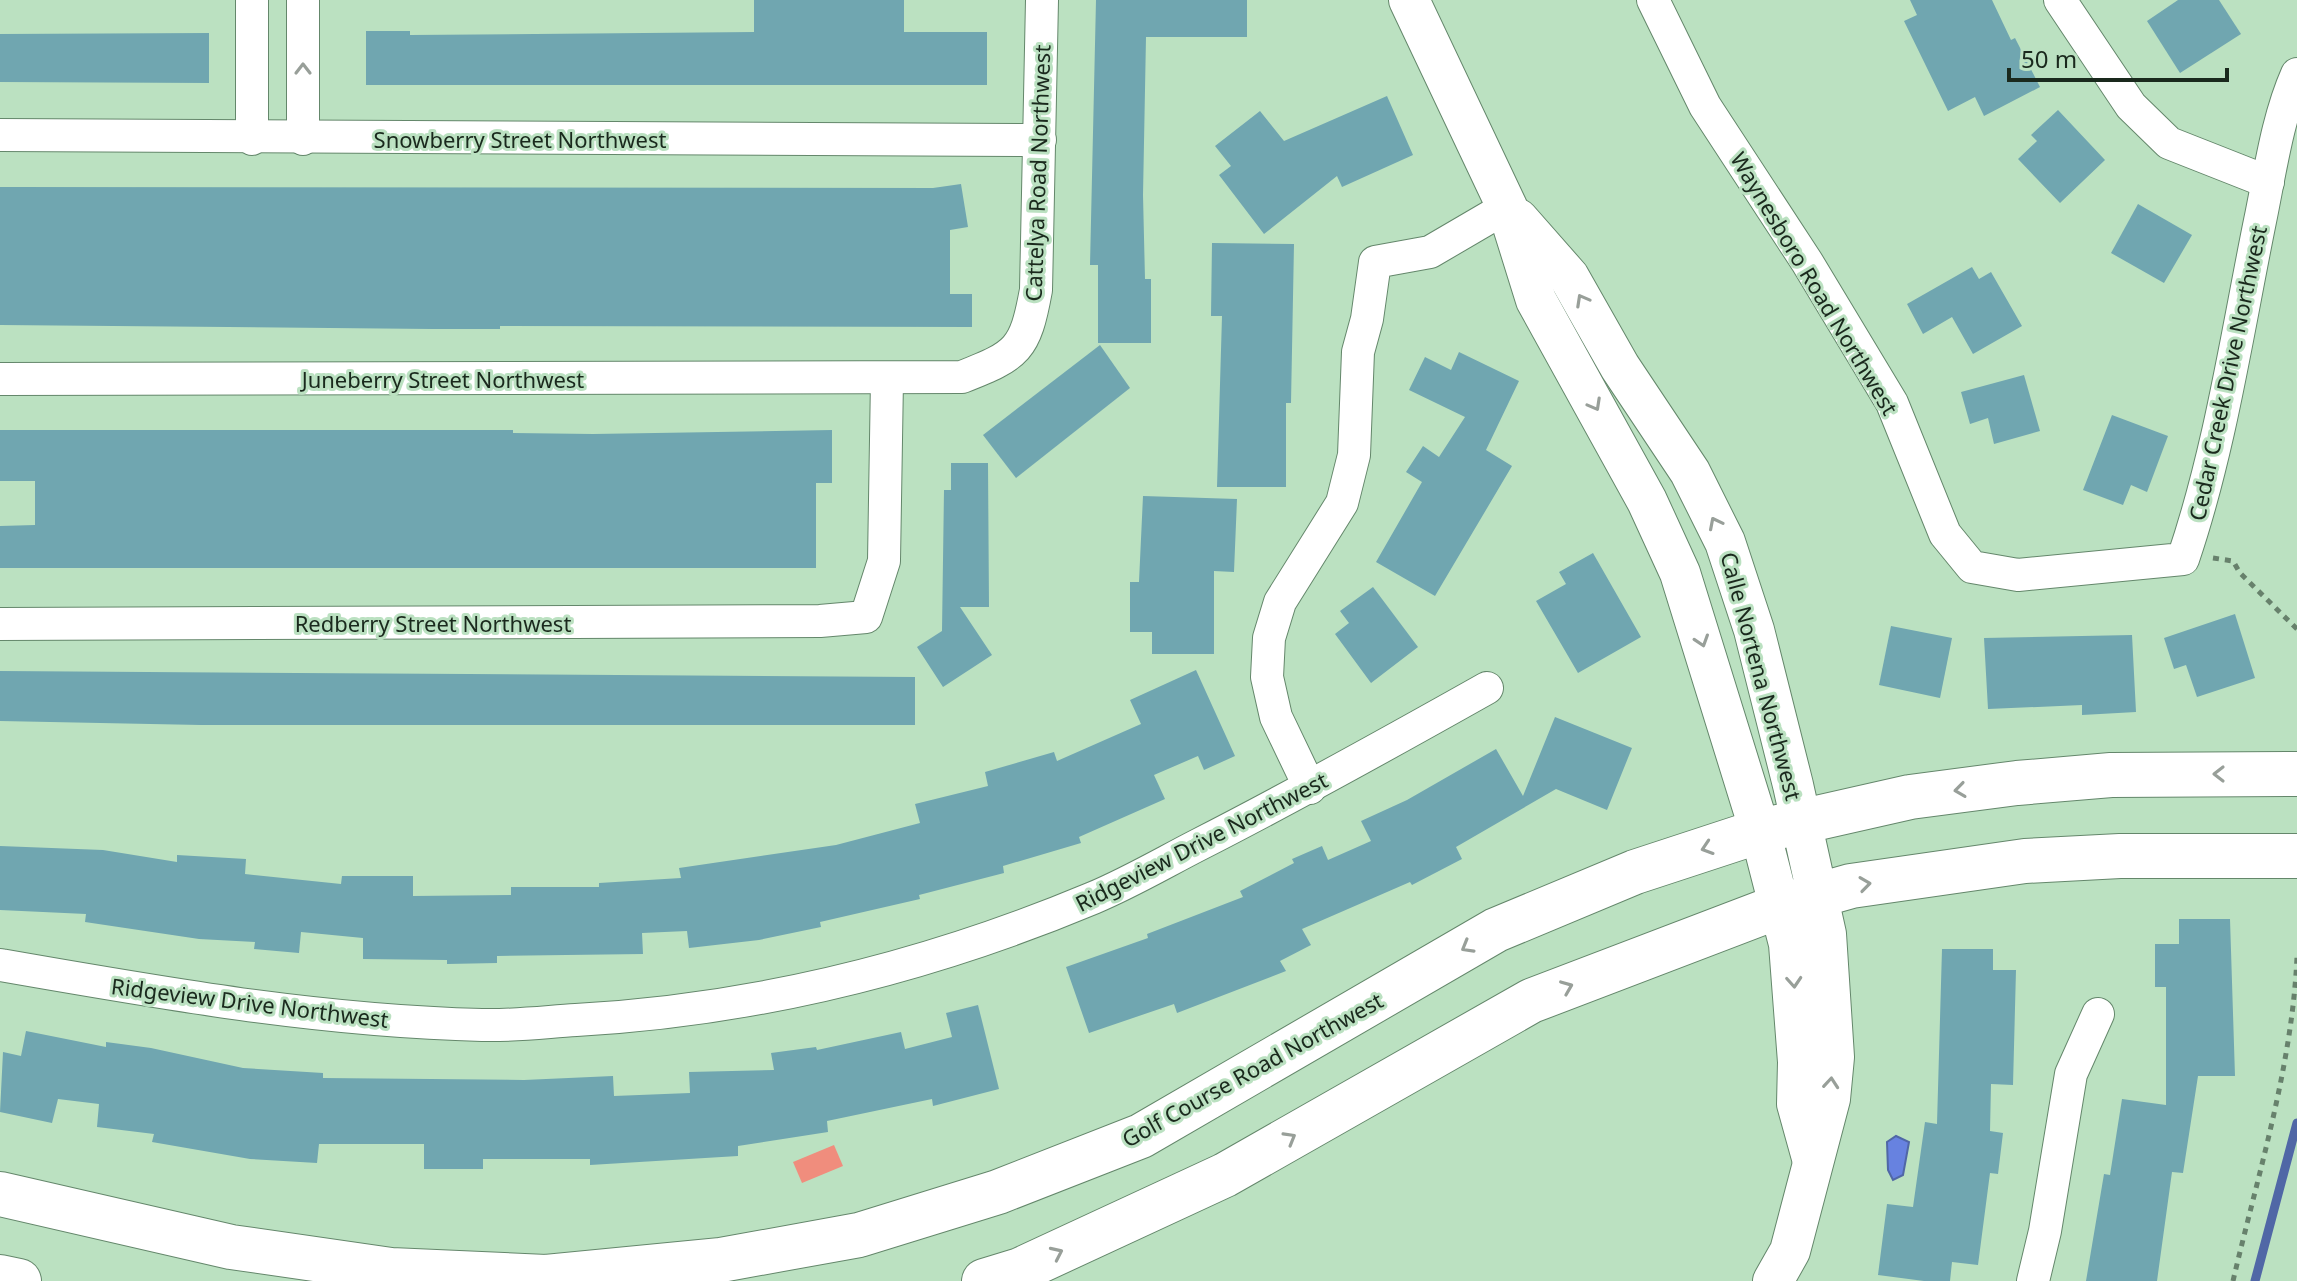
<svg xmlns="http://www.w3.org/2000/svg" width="2297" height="1281" font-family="'Noto Sans',sans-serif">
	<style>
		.green { fill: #f08d7d }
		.water { fill: #6782e0; stroke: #5067a6; stroke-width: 2 }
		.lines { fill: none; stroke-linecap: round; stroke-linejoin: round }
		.stream { stroke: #5067a6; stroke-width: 9 }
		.building { fill: #70a6b0 }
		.minor-casing { stroke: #64876b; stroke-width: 34 }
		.tertiary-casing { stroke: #64876b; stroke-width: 42 }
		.secondary-casing { stroke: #64876b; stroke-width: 46 }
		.path { stroke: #67816c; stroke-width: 5; stroke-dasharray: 6 6; stroke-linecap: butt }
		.minor { stroke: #fff; stroke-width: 32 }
		.tertiary { stroke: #fff; stroke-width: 40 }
		.secondary { stroke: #fff; stroke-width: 44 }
		.oneway { stroke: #989f99 }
		.labels { text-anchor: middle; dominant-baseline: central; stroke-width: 6; stroke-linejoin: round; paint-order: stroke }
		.street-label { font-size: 22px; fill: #1a291d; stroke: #bbe1c1 }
	</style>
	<rect width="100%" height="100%" fill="#bbe1c1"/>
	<path class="green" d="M 834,1145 L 843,1166 L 802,1183 L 793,1162 Z"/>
	<path class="water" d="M 1896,1136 L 1909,1142 L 1903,1175 L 1893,1180 L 1888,1170 L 1887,1142 Z"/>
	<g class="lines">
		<path class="stream" d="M 2255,1281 L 2297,1123"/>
	</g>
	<g class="building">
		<path d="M 754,0 L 904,0 L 904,32 L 987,32 L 987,85 L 366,85 L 366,31 L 410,31 L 410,35 L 754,32 Z"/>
		<path d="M 1096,0 L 1247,0 L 1247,37 L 1146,37 L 1143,195 L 1145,279 L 1151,279 L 1151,343 L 1098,343 L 1098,265 L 1090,265 Z"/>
		<path d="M 1910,0 L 1992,0 L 2011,40 L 2015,38 L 2040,87 L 1984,116 L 1975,97 L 1948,111 L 1904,21 L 1917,15 Z"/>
		<path d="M 2178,0 L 2219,0 L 2241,34 L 2180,73 L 2147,21 Z"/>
		<path d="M 209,33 L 209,83 L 0,82 L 0,34 Z"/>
		<path d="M 1387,96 L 1413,155 L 1342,187 L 1337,176 L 1264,234 L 1219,175 L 1231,166 L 1215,146 L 1260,111 L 1284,141 Z"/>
		<path d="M 2058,110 L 2105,160 L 2060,203 L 2018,159 L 2037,141 L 2031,135 Z"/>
		<path d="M 961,184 L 968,227 L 950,230 L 950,294 L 972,294 L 972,327 L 500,326 L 500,329 L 432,329 L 0,325 L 0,187 L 933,188 Z"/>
		<path d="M 2138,204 L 2192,235 L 2164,283 L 2111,253 Z"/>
		<path d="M 1212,243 L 1294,244 L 1291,403 L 1286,403 L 1286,487 L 1217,487 L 1222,316 L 1211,316 Z"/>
		<path d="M 1972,267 L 1979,279 L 1991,272 L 2022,326 L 1973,354 L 1952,317 L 1923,334 L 1907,304 Z"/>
		<path d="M 1100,345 L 1130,388 L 1016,478 L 983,435 Z"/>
		<path d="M 1459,352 L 1519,381 L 1486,450 L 1512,466 L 1435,596 L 1376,562 L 1422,482 L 1406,472 L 1423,446 L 1439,457 L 1465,417 L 1409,390 L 1425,357 L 1451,370 Z"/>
		<path d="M 2024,375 L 2040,431 L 1994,444 L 1988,418 L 1970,424 L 1961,392 Z"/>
		<path d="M 2112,415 L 2168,436 L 2147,492 L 2131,485 L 2123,505 L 2083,490 Z"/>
		<path d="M 0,430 L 513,430 L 513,433 L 593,434 L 832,430 L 832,483 L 816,483 L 816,568 L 0,568 L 0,526 L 35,525 L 35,481 L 0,481 Z"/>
		<path d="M 951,463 L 988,463 L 989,607 L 960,607 L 992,655 L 943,687 L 917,647 L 942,631 L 944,490 L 951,490 Z"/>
		<path d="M 1143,496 L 1237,499 L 1234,572 L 1214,571 L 1214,654 L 1152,654 L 1152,632 L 1130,632 L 1130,582 L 1139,582 Z"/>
		<path d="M 1593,553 L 1641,637 L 1578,673 L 1536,601 L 1566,584 L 1559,572 Z"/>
		<path d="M 1373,587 L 1418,647 L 1371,683 L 1335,634 L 1349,623 L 1340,611 Z"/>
		<path d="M 2235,614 L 2255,678 L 2197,697 L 2186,665 L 2174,669 L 2164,638 Z"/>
		<path d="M 1891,626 L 1952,638 L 1940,698 L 1879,685 Z"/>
		<path d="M 2132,635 L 2136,712 L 2082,715 L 2082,705 L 1988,709 L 1984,638 Z"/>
		<path d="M 1196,670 L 1235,756 L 1204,770 L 1198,756 L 1154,775 L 1165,799 L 1079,837 L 1081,843 L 1003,866 L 1004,873 L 919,895 L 920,899 L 820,922 L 821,927 L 759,940 L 689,948 L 687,931 L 642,933 L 643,954 L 497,956 L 497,963 L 447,964 L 447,960 L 363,959 L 363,938 L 301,932 L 299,953 L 254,949 L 255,942 L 199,939 L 85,922 L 86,914 L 0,910 L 0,846 L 103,850 L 177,862 L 177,855 L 246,859 L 245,874 L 341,884 L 342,876 L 413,876 L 413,896 L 511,895 L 511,887 L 599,887 L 599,883 L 681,878 L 679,868 L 836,845 L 920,823 L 915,804 L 988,786 L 985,772 L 1054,752 L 1057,761 L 1141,724 L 1130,700 Z"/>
		<path d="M 0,671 L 915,677 L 915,725 L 201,725 L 0,721 Z"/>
		<path d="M 1555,717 L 1632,748 L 1607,810 L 1556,789 L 1456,847 L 1462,859 L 1412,885 L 1410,882 L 1302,929 L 1311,945 L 1280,961 L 1286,971 L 1177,1013 L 1174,1004 L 1089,1033 L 1066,967 L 1148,938 L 1147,934 L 1243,897 L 1240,891 L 1294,863 L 1292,859 L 1322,846 L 1328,860 L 1371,841 L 1361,821 L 1407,800 L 1496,749 L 1523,796 Z"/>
		<path d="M 2179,919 L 2230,919 L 2235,1076 L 2198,1076 L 2183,1173 L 2172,1172 L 2157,1281 L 2086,1281 L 2104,1174 L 2110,1175 L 2122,1099 L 2166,1105 L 2166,987 L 2155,987 L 2155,944 L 2179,944 Z"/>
		<path d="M 1942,949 L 1993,949 L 1993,970 L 2016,970 L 2013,1085 L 1991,1084 L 1990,1131 L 2003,1133 L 1998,1174 L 1990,1173 L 1978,1265 L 1952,1262 L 1950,1281 L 1924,1281 L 1878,1275 L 1887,1204 L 1913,1207 L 1925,1122 L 1937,1124 Z"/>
		<path d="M 978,1005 L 999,1089 L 933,1106 L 932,1099 L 827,1121 L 828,1132 L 738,1146 L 738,1156 L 590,1165 L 590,1159 L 483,1159 L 483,1169 L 424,1169 L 424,1144 L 319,1144 L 317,1163 L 250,1159 L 152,1142 L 154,1134 L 97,1127 L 99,1104 L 58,1099 L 52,1123 L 0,1112 L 3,1052 L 21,1056 L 26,1031 L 106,1047 L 106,1042 L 151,1048 L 243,1068 L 323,1073 L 323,1078 L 524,1080 L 613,1076 L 614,1096 L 690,1093 L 689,1072 L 774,1070 L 771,1053 L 816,1047 L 817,1050 L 901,1032 L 905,1049 L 952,1037 L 946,1013 Z"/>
	</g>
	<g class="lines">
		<defs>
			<g id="minor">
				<path d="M 252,0 L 252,139"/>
				<path d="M 1653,0 L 1705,106 L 1807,262 L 1892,403 L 1945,534 L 1972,567 L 2018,575 L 2183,559 C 2220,450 2237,334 2260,221 C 2270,173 2277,119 2297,74"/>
				<path d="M 2060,0 L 2131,106 L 2169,143 L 2268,182"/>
				<path d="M 0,135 L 1040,140"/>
				<path d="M 303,139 L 303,0"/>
				<path d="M 0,379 L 962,377 C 1018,355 1025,350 1036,290 L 1042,0"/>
				<path d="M 0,624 L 820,621 L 866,617 L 884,561 L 887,379"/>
				<path d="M 1310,788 L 1276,717 L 1267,677 L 1269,638 L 1280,602 L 1342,503 L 1354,455 L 1358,352 L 1367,319 L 1375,262 L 1430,252 L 1507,207"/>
				<path d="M 0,965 C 160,993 319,1021 482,1025 C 513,1026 545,1022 576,1020 C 755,1010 928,967 1093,898 C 1129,883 1163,863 1198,845 C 1296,795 1391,742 1487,688"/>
				<path d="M 2033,1281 L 2045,1231 L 2071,1074 L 2098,1014"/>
			</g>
			<g id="tertiary">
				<path d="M 1409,0 L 1507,207 L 1536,300 L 1647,501 L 1680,573 L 1760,831 L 1789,944 L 1798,1062 L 1797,1104 L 1812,1158"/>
				<path d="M 1518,219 L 1569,277 L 1620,367 L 1690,472 L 1725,542 L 1754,630 L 1793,785 L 1826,934 L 1834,1057 L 1830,1099 L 1790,1251 L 1773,1281"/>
			</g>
			<g id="secondary">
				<path d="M 0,1194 L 231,1247 L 391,1270 L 546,1277 L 721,1260 L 859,1235 L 998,1192 L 1141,1136 L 1496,930 L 1635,872 L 1760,831 L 1910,797 L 2017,783 L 2111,775 L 2297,774"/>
				<path d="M 0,1277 L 19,1281"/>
				<path d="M 984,1281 L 1020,1270 L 1225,1175 L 1531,1001 L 1780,906 L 1851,886 L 2025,861 L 2120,856 L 2297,856"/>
			</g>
		</defs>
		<use href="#minor" class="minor-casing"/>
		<use href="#tertiary" class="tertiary-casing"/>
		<use href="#secondary" class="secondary-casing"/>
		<g class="path">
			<path d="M 2213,558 L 2233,561 L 2240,573 L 2297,629"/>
			<path d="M 2233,1281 C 2258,1174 2292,1067 2297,957"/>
		</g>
		<use href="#minor" class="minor"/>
		<use href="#tertiary" class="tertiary"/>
		<use href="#secondary" class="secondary"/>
	</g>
	<defs><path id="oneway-chevron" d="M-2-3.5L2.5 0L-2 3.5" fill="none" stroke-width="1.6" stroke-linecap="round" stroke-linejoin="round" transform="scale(2)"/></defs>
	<g class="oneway">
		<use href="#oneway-chevron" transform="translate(303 69) rotate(-90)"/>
		<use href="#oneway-chevron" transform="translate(1582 300) rotate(-119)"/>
		<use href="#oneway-chevron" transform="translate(1595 405) rotate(61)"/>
		<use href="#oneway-chevron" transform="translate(1715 523) rotate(-117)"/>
		<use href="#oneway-chevron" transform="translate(1702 641) rotate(72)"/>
		<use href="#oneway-chevron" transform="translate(2219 774) rotate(180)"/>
		<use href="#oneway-chevron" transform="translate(1960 790) rotate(172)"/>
		<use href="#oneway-chevron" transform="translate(1707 848) rotate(162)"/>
		<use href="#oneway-chevron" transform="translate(1865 884) rotate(-8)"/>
		<use href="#oneway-chevron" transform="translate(1467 947) rotate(150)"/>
		<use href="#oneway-chevron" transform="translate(1794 982) rotate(86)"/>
		<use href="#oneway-chevron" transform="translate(1567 987) rotate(-22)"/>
		<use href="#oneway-chevron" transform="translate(1831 1083) rotate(-85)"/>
		<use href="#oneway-chevron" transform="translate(1290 1138) rotate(-30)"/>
		<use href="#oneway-chevron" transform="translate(1057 1253) rotate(-25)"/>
	</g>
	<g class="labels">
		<g class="street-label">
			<text x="520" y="139">Snowberry Street Northwest</text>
			<text transform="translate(1037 173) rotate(-88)">Cattelya Road Northwest</text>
			<text transform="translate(1815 283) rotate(59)">Waynesboro Road Northwest</text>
			<text transform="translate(2227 373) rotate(-78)">Cedar Creek Drive Northwest</text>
			<text x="443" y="379">Juneberry Street Northwest</text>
			<text x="433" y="623">Redberry Street Northwest</text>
			<text transform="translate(1762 676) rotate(75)">Calle Nortena Northwest</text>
			<text transform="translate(1201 841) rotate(-27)">Ridgeview Drive Northwest</text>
			<text transform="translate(250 1002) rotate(7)">Ridgeview Drive Northwest</text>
			<text transform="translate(1252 1069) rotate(-29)">Golf Course Road Northwest</text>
		</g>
	</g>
	<path d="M2009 68v12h218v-12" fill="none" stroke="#1a291d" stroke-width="4"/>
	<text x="2021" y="68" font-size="24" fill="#1a291d" stroke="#bbe1c1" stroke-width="6" paint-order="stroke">50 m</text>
</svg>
